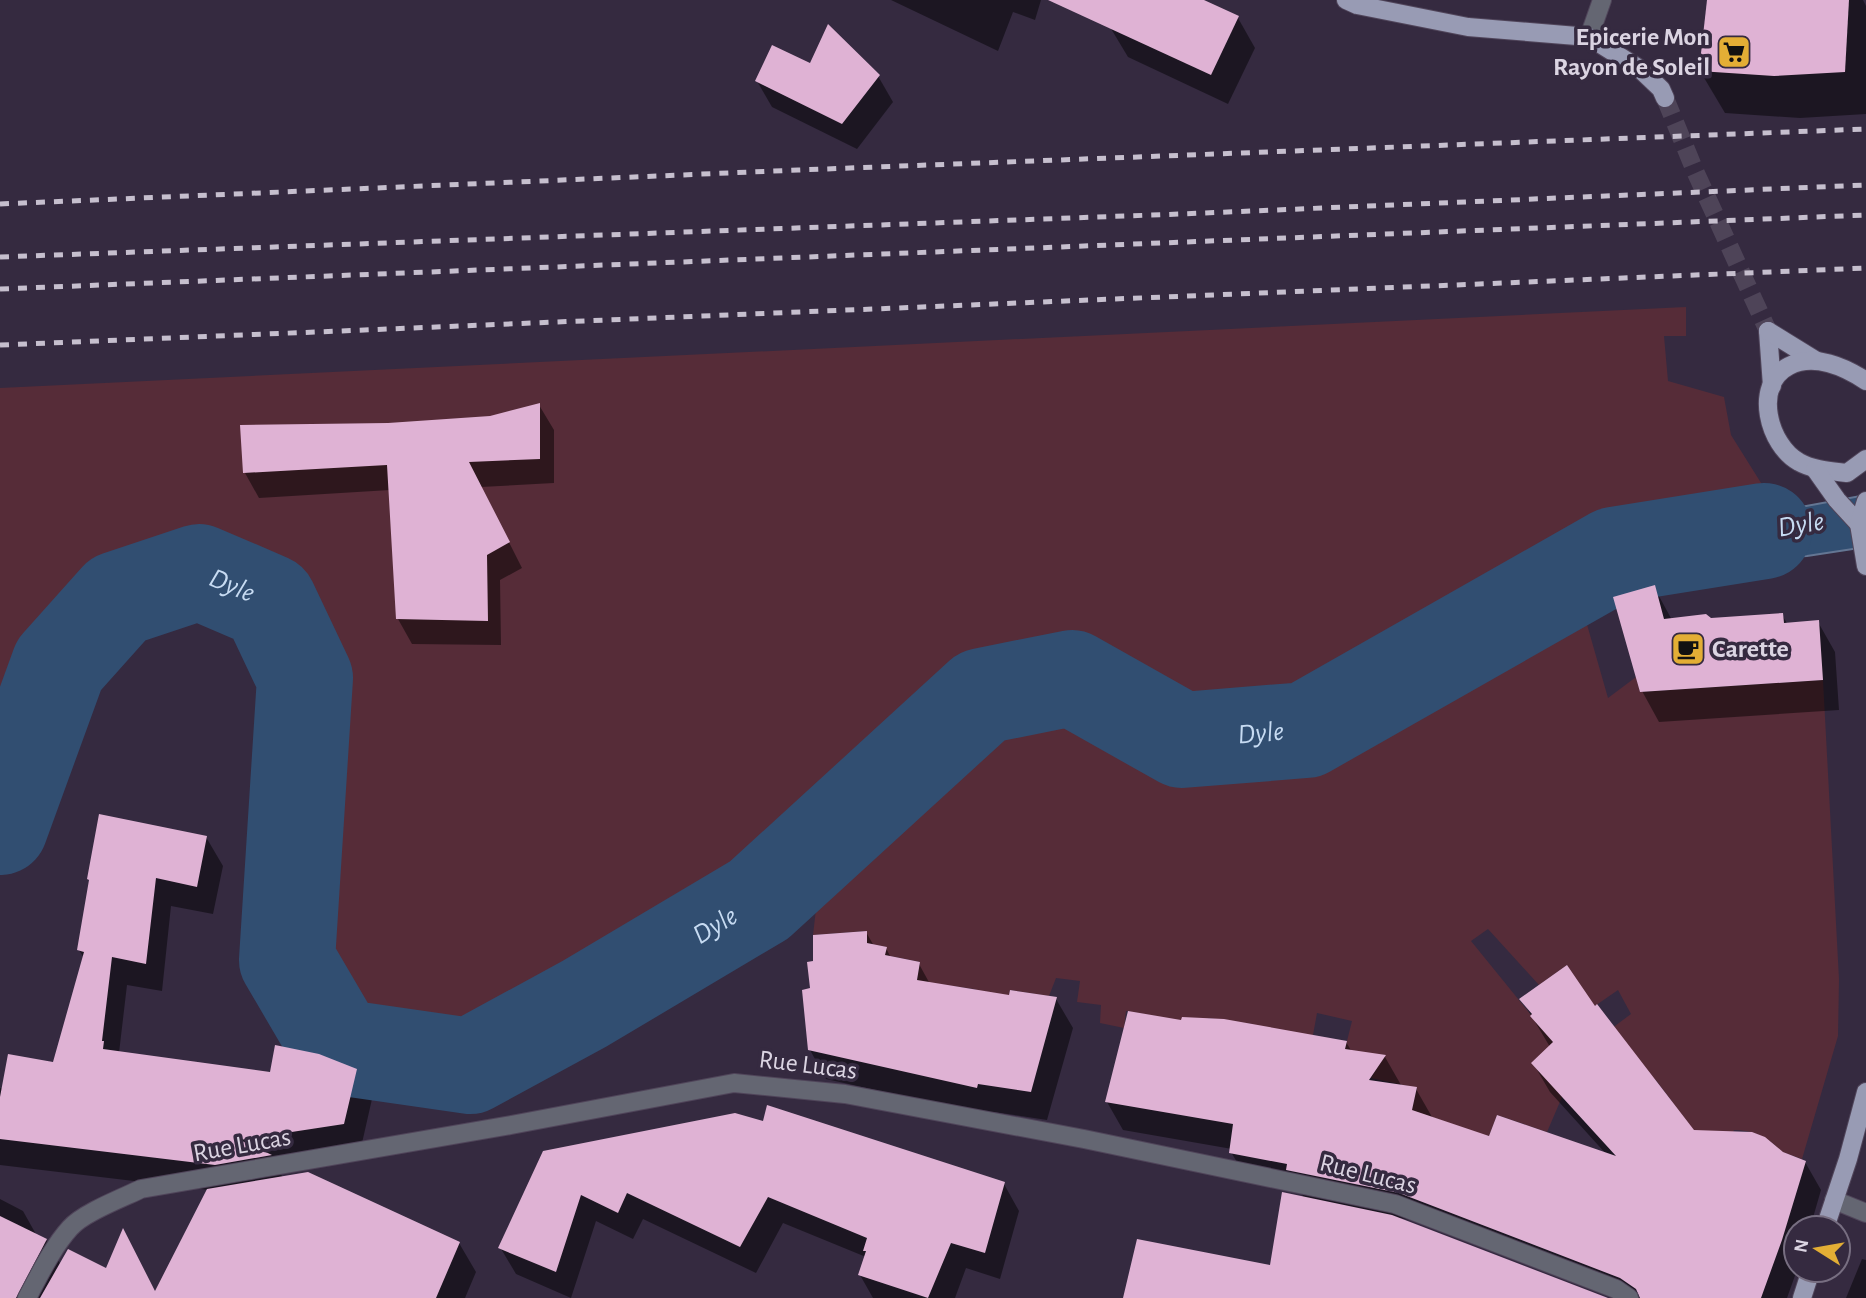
<svg xmlns="http://www.w3.org/2000/svg" width="1866" height="1298" font-family="'Alegreya Sans',sans-serif">
	<style>
		.green { fill: #562c38 }
		.water { fill: #314e71; stroke: #647693; stroke-width: 2 }
		.shadow { fill: #0007 }
		.lines { fill: none; stroke-linecap: round; stroke-linejoin: round }
		.river { stroke: #314e71; stroke-width: 96 }
		.building { fill: #dfb2d4 }
		.major-tunnel { stroke: #4e4458; stroke-width: 18; stroke-dasharray: 18 9; stroke-linecap: butt }
		.minor-casing { stroke: #50455a; stroke-width: 20 }
		.major-casing { stroke: #50455a; stroke-width: 20 }
		.minor { stroke: #646672; stroke-width: 18 }
		.major { stroke: #989bb4; stroke-width: 18 }
		.rail { stroke: #c6bfce; stroke-width: 5; stroke-dasharray: 9 9; stroke-linecap: butt }
		.labels { text-anchor: middle; dominant-baseline: central; stroke-width: 7; stroke-linejoin: round; paint-order: stroke }
		.poi-label { font-size: 26px; font-weight: bold; fill: #dbd4e2; stroke: #352a40; text-anchor: end }
		.street-label { font-size: 26px; fill: #dbd4e2; stroke: #352a40 }
		.water-label { font-size: 28px; font-style: italic; fill: #c7dbf2; stroke: #352a40 }
	</style>
	<rect width="100%" height="100%" fill="#352a40"/>
	<path class="green" d="M 1686,307 L 1686,336 L 1664,336 L 1668,381 L 1724,397 L 1731,435 L 1778,510 L 1632,538 L 1634,566 L 1580,600 L 1608,698 L 1636,677 L 1640,692 L 1823,680 L 1839,979 L 1838,1036 L 1802,1159 L 1774,1149 L 1775,1145 C 1762,1135 1750,1130 1734,1130 L 1721,1163 L 1707,1159 L 1671,1100 L 1655,1079 L 1568,1061 L 1631,1014 L 1618,990 L 1592,1008 L 1567,965 L 1539,985 L 1488,929 L 1471,941 L 1553,1042 L 1562,1097 L 1547,1132 L 1497,1115 L 1489,1136 L 1410,1118 L 1417,1088 L 1371,1078 L 1385,1055 L 1340,1069 L 1352,1021 L 1317,1013 L 1304,1085 L 1252,1024 L 1208,1018 L 1207,1022 L 1181,1025 L 1155,1016 L 1126,1011 L 1124,1028 L 1100,1023 L 1101,1005 L 1077,1002 L 1080,981 L 1056,978 L 1049,996 L 1010,990 L 1007,1004 L 974,989 L 923,982 L 917,980 L 920,962 L 885,955 L 886,947 L 867,943 L 867,931 L 813,935 L 819,883 L 774,916 L 604,947 L 469,1043 L 359,1029 L 314,956 L 324,661 L 273,578 L 201,556 L 106,585 L 53,658 L 0,791 L 0,388 Z"/>
	<path class="water" d="M 1866,495 L 1866,547 L 1807,556 L 1634,566 L 1632,538 Z"/>
	<g class="shadow">
		<path d="M 891,0 L 1041,0 L 1035,20 L 1013,12 L 998,51 Z"/>
		<path d="M 1123,0 L 1200,0 L 1238,18 L 1255,48 L 1228,104 L 1128,57 L 1110,27 Z"/>
		<path d="M 1708,0 L 1863,0 L 1866,6 L 1866,114 L 1800,118 L 1725,113 L 1700,71 Z"/>
		<path d="M 811,65 L 878,76 L 893,102 L 857,149 L 772,107 L 757,81 Z"/>
		<path d="M 539,405 L 554,430 L 554,483 L 481,487 L 522,568 L 500,580 L 501,645 L 412,644 L 398,619 L 390,490 L 259,498 L 245,473 L 388,425 L 490,418 Z"/>
		<path d="M 1654,587 L 1672,620 L 1711,620 L 1782,615 L 1788,625 L 1818,622 L 1835,652 L 1839,710 L 1659,722 L 1642,691 Z"/>
		<path d="M 206,837 L 223,866 L 213,914 L 171,906 L 162,991 L 127,985 L 119,1053 L 271,1074 L 356,1070 L 372,1099 L 360,1152 L 276,1165 L 283,1178 L 459,1243 L 476,1272 L 465,1298 L 0,1298 L 0,1199 L 23,1211 L 37,1236 L 46,1240 L 61,1265 L 156,1294 L 209,1190 L 0,1165 L 0,1088 L 3,1089 L 55,1064 L 84,958 L 79,950 L 91,883 L 88,879 Z"/>
		<path d="M 866,932 L 874,946 L 886,948 L 891,958 L 919,964 L 930,984 L 1010,997 L 1056,999 L 1073,1028 L 1047,1120 L 994,1112 L 993,1116 L 826,1079 L 810,1050 L 812,990 Z"/>
		<path d="M 1522,1000 L 1595,1008 L 1693,1131 L 1782,1154 L 1805,1162 L 1821,1190 L 1810,1228 L 1796,1228 L 1797,1270 L 1787,1298 L 1632,1298 L 1416,1221 L 1400,1218 L 1400,1220 L 1602,1298 L 1125,1298 L 1271,1267 L 1304,1198 L 1300,1191 L 1248,1181 L 1231,1152 L 1232,1149 L 1123,1130 L 1107,1102 L 1346,1042 L 1352,1052 L 1385,1057 L 1401,1085 L 1416,1089 L 1432,1117 L 1490,1138 L 1607,1155 L 1550,1092 L 1533,1063 L 1550,1047 Z"/>
		<path d="M 545,1152 L 1004,1184 L 1019,1211 L 1000,1279 L 966,1268 L 955,1298 L 873,1298 L 860,1275 L 866,1257 L 783,1223 L 756,1273 L 643,1219 L 633,1239 L 596,1221 L 571,1298 L 516,1274 L 500,1247 Z"/>
		<path d="M 1862,1259 L 1866,1260 L 1866,1298 L 1846,1298 Z"/>
	</g>
	<g class="lines">
		<path class="river" id="s1" d="M 0,827 L 59,665 L 118,599 L 199,572 L 269,602 L 305,678 L 287,960 L 338,1047 L 470,1066 L 584,1004 L 759,900 L 982,696 L 1072,678 L 1182,740 L 1306,730 L 1614,555 L 1764,531"/>
	</g>
	<g class="building">
		<path d="M 1048,0 L 1204,0 L 1239,16 L 1211,75 Z"/>
		<path d="M 1707,0 L 1849,0 L 1845,72 L 1774,76 L 1699,71 Z"/>
		<path d="M 828,24 L 880,75 L 842,124 L 755,81 L 772,45 L 810,63 Z"/>
		<path d="M 540,403 L 540,459 L 469,462 L 510,542 L 487,555 L 488,621 L 396,619 L 387,465 L 243,473 L 240,425 L 388,423 L 490,416 Z"/>
		<path d="M 1655,585 L 1664,619 L 1706,614 L 1711,618 L 1783,613 L 1784,623 L 1819,620 L 1823,680 L 1640,692 L 1613,597 Z"/>
		<path d="M 99,814 L 207,836 L 197,887 L 156,878 L 146,964 L 112,957 L 102,1041 L 104,1041 L 103,1049 L 270,1072 L 275,1045 L 319,1054 L 357,1069 L 344,1124 L 240,1140 L 272,1155 L 215,1165 L 0,1139 L 0,1097 L 8,1054 L 53,1062 L 84,952 L 77,950 L 89,880 L 87,879 Z"/>
		<path d="M 867,931 L 867,943 L 887,947 L 885,955 L 920,962 L 917,980 L 1009,995 L 1010,990 L 1057,997 L 1031,1092 L 978,1084 L 977,1088 L 808,1050 L 802,990 L 810,988 L 807,962 L 813,961 L 813,935 Z"/>
		<path d="M 1567,965 L 1595,1006 L 1597,1004 L 1694,1130 L 1752,1132 L 1765,1137 L 1783,1152 L 1806,1161 L 1782,1240 L 1761,1298 L 1640,1298 L 1636,1289 L 1620,1278 L 1399,1193 L 1286,1170 L 1287,1164 L 1229,1153 L 1233,1124 L 1105,1102 L 1128,1011 L 1181,1020 L 1182,1017 L 1224,1019 L 1347,1041 L 1345,1049 L 1386,1055 L 1369,1080 L 1417,1087 L 1412,1110 L 1489,1136 L 1497,1115 L 1616,1156 L 1531,1063 L 1553,1042 L 1530,1016 L 1532,1014 L 1519,999 Z"/>
		<path d="M 767,1105 L 1005,1182 L 985,1253 L 951,1243 L 928,1298 L 858,1275 L 866,1251 L 863,1251 L 867,1238 L 768,1197 L 740,1247 L 627,1193 L 618,1213 L 581,1195 L 556,1272 L 498,1248 L 543,1151 L 735,1113 L 763,1121 Z"/>
		<path d="M 308,1172 L 460,1242 L 436,1298 L 40,1298 L 68,1249 L 106,1268 L 123,1228 L 155,1291 L 207,1189 Z"/>
		<path d="M 1282,1192 L 1392,1215 L 1608,1298 L 1123,1298 L 1137,1239 L 1270,1265 Z"/>
		<path d="M 0,1216 L 47,1239 L 16,1298 L 0,1298 Z"/>
	</g>
	<g class="lines">
		<path class="major-tunnel" d="M 1665,98 L 1695,171 L 1768,331"/>
		<defs>
			<g id="minor">
				<path d="M 1589,37 L 1602,0"/>
				<path d="M 1834,1200 L 1866,1213"/>
				<path d="M 27,1298 C 40,1274 52,1248 70,1228 C 83,1213 122,1198 141,1189 L 511,1125 L 734,1083 L 845,1094 L 1084,1139 L 1395,1204 L 1616,1289 L 1629,1298"/>
			</g>
			<g id="major">
				<path d="M 1346,0 L 1357,5 L 1468,27 L 1589,37 L 1640,69 L 1661,89 L 1665,98"/>
				<path d="M 1768,331 L 1772,386"/>
				<path d="M 1768,331 L 1815,360"/>
				<path d="M 1866,381 C 1845,367 1814,353 1789,366 C 1752,385 1769,446 1799,462 C 1813,470 1831,471 1847,473 L 1866,459"/>
				<path d="M 1815,469 L 1837,500 L 1859,524"/>
				<path d="M 1866,501 L 1859,524 L 1866,566"/>
				<path d="M 1825,1228 L 1848,1159 L 1866,1092"/>
				<path d="M 1802,1298 L 1811,1270"/>
			</g>
		</defs>
		<use href="#minor" class="minor-casing"/>
		<use href="#major" class="major-casing"/>
		<use href="#minor" class="minor"/>
		<use href="#major" class="major"/>
		<g class="rail">
			<path d="M 0,204 L 798,170 L 1866,129"/>
			<path d="M 0,257 L 1180,214 L 1866,185"/>
			<path d="M 0,289 L 1866,215"/>
			<path d="M 0,345 L 1866,268"/>
		</g>
	</g>
	<defs>
		<symbol id="supermarket-square" viewBox="-11 -11 22 22"><rect x="-9" y="-9" width="18" height="18" rx="4" fill="#e3ae35" stroke="#352a40"/><path d="M-6-5.5h2.5l.6 2H6L4.5 2H-2.5L-4.4-4H-6ZM-1.5 3.2a1.3 1.3 0 1 0 .1 0ZM3 3.2a1.3 1.3 0 1 0 .1 0Z" fill="#111"/></symbol>
		<symbol id="cafe-square" viewBox="-11 -11 22 22"><rect x="-9" y="-9" width="18" height="18" rx="4" fill="#e3ae35" stroke="#352a40"/><path d="M-5.5-4.5H6V0H3Q3 3.5 0 3.5H-2.5Q-5.5 3.5-5.5 0ZM3-3.2v2h1.7v-2ZM-6 4.5H4V6H-6Z" fill="#111"/></symbol>
	</defs>
	<g fill-rule="evenodd">
		<use href="#supermarket-square" x="1715" y="33" width="38" height="38"/>
		<use href="#cafe-square" x="1669" y="630" width="38" height="38"/>
	</g>
	<g class="labels">
		<g class="poi-label">
			<text x="1710" y="37">Epicerie Mon<tspan x="1710" dy="30">Rayon de Soleil</tspan></text>
			<text x="1712" y="649" text-anchor="start">Carette</text>
		</g>
		<g class="street-label">
			<text transform="translate(808 1065) rotate(7)">Rue Lucas</text>
			<text transform="translate(242 1145) rotate(-10)">Rue Lucas</text>
			<text transform="translate(1368 1174) rotate(14)">Rue Lucas</text>
		</g>
		<g class="water-label">
			<text transform="translate(1801 525) rotate(-9)">Dyle</text>
			<text stroke="none"><textPath href="#s1" startOffset="382">Dyle</textPath></text>
			<text stroke="none"><textPath href="#s1" startOffset="1956">Dyle</textPath></text>
			<text stroke="none"><textPath href="#s1" startOffset="1306">Dyle</textPath></text>
		</g>
	</g>
	<g transform="translate(1817 1249) rotate(281)"><circle r="33" fill="#352a40" stroke="#776e81" stroke-width="2"/>
	<path d="M0-5L12 26L0 18L-12 26Z" fill="#e3ae35"/>
	<text y="-10" font-size="19" font-weight="bold" text-anchor="middle" fill="#dbd4e2">N</text>
	</g>
</svg>
